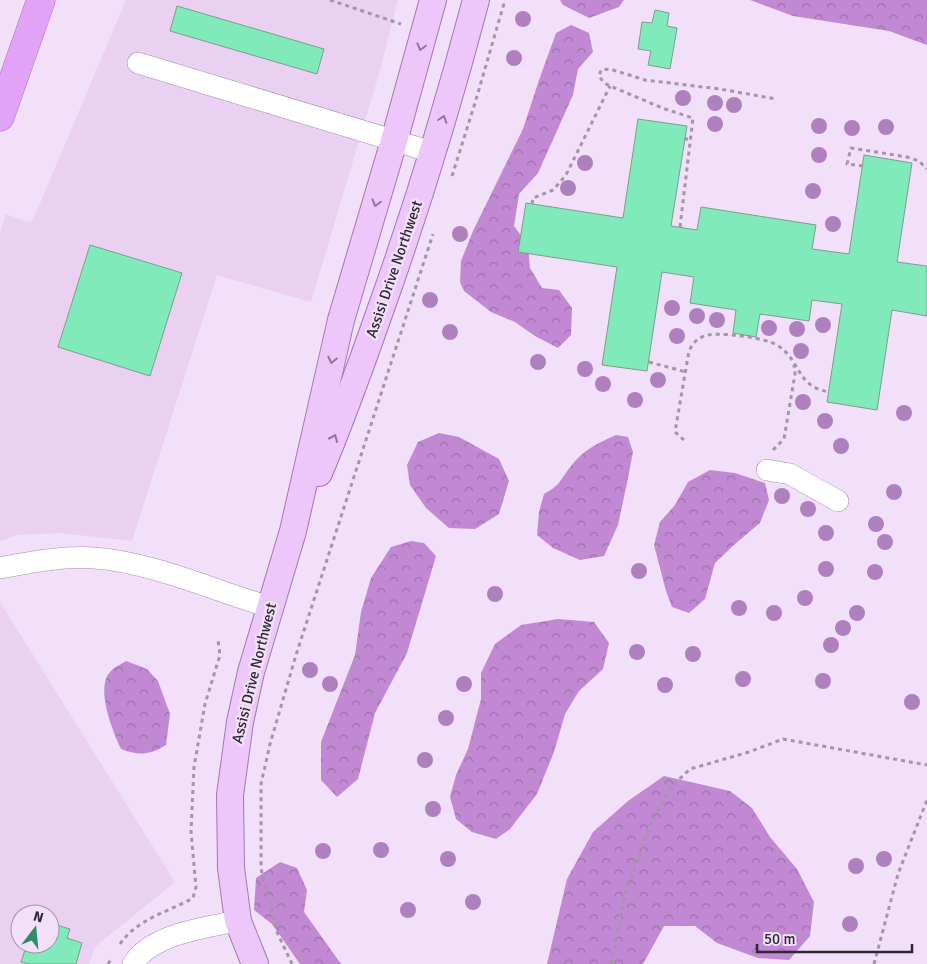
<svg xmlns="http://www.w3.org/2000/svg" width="927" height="964" font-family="Signika,sans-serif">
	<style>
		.built { fill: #ead1f2; fill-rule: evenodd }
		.forest { fill: url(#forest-crowns) }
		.building { fill: #80eaba; stroke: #7e9d8d }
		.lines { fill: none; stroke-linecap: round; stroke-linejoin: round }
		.minor-casing { stroke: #a290a8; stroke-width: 22 }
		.major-casing { stroke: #a377b2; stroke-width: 28 }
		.highway-casing { stroke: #a377b2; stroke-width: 29 }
		.path { stroke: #a495a9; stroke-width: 3; stroke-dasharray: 4 4; stroke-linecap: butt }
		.minor { stroke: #fff; stroke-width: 21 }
		.major { stroke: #edc7fa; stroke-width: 26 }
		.highway { stroke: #e1a2f7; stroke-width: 28 }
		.tree { fill: #ae81be }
		.oneway { stroke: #8e7796 }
		.labels { text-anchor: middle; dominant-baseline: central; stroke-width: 5; stroke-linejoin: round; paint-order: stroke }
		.street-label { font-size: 15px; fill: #2f2731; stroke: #f2dff9 }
	</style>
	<defs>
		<pattern id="forest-crowns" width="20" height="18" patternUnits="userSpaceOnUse" patternTransform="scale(1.25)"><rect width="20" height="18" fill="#c189d3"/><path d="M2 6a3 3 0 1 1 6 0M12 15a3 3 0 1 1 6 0" fill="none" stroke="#9d70ac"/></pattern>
	</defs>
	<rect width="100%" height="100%" fill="#f2dff9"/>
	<g class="built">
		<path d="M 126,0 L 398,0 L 381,67 L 311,302 L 217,275 L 132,541 L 60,533 L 18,535 L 0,541 L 0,232 L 6,214 L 27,222 L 33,220 Z"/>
		<path d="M 0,602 L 175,882 L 95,947 L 89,964 L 0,964 ZM 20,914 L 50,914 L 50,944 L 20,944 Z"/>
	</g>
	<g class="forest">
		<path d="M 560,0 L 624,0 L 619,7 L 589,18 L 563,5 Z"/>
		<path d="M 750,0 L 927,0 L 927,45 L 889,31 L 793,16 Z"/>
		<path d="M 571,25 L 589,33 L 593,52 L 578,69 L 573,95 L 538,173 L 519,194 L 514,226 L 528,245 L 530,268 L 542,288 L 559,290 L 572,308 L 571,335 L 558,348 L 535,336 L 515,322 L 491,312 L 464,291 L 460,282 L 461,261 L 473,231 L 523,129 L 539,80 L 556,33 Z"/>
		<path d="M 439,433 L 459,437 L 499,459 L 509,481 L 499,514 L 475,529 L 449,528 L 426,508 L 410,485 L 407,465 L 418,442 Z"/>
		<path d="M 616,435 L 628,437 L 633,452 L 627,483 L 618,525 L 604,556 L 580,560 L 553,548 L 537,535 L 539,512 L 544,494 C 561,485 559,481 571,466 C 583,450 598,443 616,435 Z"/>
		<path d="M 710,470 L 735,473 L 765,483 L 769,500 L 760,523 L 735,544 L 715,563 L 705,599 L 689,613 L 672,607 L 666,591 L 654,545 L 660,522 L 675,505 L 688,482 Z"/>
		<path d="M 411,541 L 424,543 L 436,556 L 407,653 L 375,713 L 358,779 L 337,797 L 321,780 L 321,742 L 355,655 L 361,612 L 371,578 L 391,547 Z"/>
		<path d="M 558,619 L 594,622 L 609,643 L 603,669 L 579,691 L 565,714 L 554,752 L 537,794 L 510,829 L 496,839 L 472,832 L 456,819 L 450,797 L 456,775 L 468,749 L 475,722 L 481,699 L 481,673 L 495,644 L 521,625 Z"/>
		<path d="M 126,661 L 147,669 L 158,681 L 170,714 L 166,745 C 150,755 139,756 121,749 C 113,732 95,688 110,672 C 114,667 122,664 126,661 Z"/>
		<path d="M 664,776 L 730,791 L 752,808 L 770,837 L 797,869 L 814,902 L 810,936 L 789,960 L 758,958 L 717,943 L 695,926 L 664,926 L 643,964 L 547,964 L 567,879 L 593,832 L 628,801 Z"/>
		<path d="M 280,862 L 297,868 L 307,890 L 304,912 L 341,964 L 300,964 L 272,924 L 254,910 L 256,878 Z"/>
	</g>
	<g class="building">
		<path d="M 177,6 L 324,49 L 317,74 L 170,31 Z"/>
		<path d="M 655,10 L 669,13 L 667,26 L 677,28 L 670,69 L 648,65 L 651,51 L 638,49 L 642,22 L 652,23 Z"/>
		<path d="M 638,119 L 687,126 L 671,226 L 697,230 L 701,207 L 816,225 L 812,249 L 849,254 L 864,155 L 912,163 L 897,262 L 927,266 L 927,316 L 892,310 L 877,410 L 827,402 L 842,304 L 812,300 L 809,321 L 760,314 L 756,337 L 733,333 L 736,310 L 690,303 L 694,277 L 662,272 L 647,371 L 602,365 L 617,267 L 518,252 L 526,203 L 623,218 Z"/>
		<path d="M 90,245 L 182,273 L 150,376 L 58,347 Z"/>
		<path d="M 53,924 L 70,929 L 67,938 L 82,943 L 76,964 L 29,964 L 21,962 L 27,944 L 50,944 L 50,933 Z"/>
	</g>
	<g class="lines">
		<defs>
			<g id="minor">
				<path d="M 138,63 L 432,152"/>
				<path d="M 767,470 L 790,474 L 838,501"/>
				<path d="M 0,568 C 31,562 62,556 94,558 C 152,562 215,591 270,607"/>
				<path d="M 133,964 C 151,934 207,927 238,921"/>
			</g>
			<g id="major">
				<path d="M 319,473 C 341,421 360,368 379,314 C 416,211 448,106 476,0"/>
				<path d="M 255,964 L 238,921 L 231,868 L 230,795 L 240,722 L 251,672 L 293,531 L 341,320 L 394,141 L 433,0"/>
			</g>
			<path id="highway" d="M 0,117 L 41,0"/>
		</defs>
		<use href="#minor" class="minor-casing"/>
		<use href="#major" class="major-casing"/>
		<use href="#highway" class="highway-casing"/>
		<g class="path">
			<path d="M 330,0 L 401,24"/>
			<path d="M 684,139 L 691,139"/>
			<path d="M 863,166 L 847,164 L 851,148 L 907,157 L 919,161 L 927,169"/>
			<path d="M 452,176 L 475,103 L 505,0"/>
			<path d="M 532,204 L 533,198 L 553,190 L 566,175 L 610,86"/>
			<path d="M 680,227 L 693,118 L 665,109 L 610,86 L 604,83 L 599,76 L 601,70 L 610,69 L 645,80 L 720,89 L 776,99"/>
			<path d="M 649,362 L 686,372"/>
			<path d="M 684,440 L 675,432 L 689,351 C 692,345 695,340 702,337 C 714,330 766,338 777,345 C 802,361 795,386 829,392"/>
			<path d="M 773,450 L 784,439 L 795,374 L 794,365"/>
			<path d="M 120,944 C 137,919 168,912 193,898 L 196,887 L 191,832 L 194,767 L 205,704 L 220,655 L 218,640"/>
			<path d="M 108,964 L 112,958"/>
			<path d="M 292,964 L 277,932 L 261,869 L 261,784 L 270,744 L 296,655 L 433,234"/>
			<path d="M 611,964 L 624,899 L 650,825 L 671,787 L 690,769 L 749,752 L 783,739 L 927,765"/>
			<path d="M 874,964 L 898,874 L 927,800"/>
		</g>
		<use href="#minor" class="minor"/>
		<use href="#major" class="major"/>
		<use href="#highway" class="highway"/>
	</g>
	<g class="tree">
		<circle cx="523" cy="19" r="8"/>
		<circle cx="514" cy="58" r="8"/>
		<circle cx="683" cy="98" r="8"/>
		<circle cx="715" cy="103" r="8"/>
		<circle cx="734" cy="105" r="8"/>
		<circle cx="715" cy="124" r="8"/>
		<circle cx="819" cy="126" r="8"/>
		<circle cx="886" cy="127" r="8"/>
		<circle cx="852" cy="128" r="8"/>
		<circle cx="819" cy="155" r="8"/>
		<circle cx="585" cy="163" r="8"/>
		<circle cx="568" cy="188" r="8"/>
		<circle cx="813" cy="191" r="8"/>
		<circle cx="833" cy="224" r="8"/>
		<circle cx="460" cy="234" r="8"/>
		<circle cx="430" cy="300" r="8"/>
		<circle cx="672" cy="308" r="8"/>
		<circle cx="697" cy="316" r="8"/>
		<circle cx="717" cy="320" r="8"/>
		<circle cx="823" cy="325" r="8"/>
		<circle cx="769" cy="328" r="8"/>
		<circle cx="797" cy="329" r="8"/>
		<circle cx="450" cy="332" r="8"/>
		<circle cx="677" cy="336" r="8"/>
		<circle cx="801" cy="351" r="8"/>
		<circle cx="538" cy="362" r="8"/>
		<circle cx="585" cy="369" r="8"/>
		<circle cx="658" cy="380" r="8"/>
		<circle cx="603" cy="384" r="8"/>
		<circle cx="635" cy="400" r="8"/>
		<circle cx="803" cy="402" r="8"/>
		<circle cx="904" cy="413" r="8"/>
		<circle cx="825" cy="421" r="8"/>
		<circle cx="841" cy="446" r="8"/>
		<circle cx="894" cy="492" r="8"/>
		<circle cx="782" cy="496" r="8"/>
		<circle cx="808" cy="509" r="8"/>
		<circle cx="876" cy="524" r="8"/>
		<circle cx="826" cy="533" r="8"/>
		<circle cx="885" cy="542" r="8"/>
		<circle cx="826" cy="569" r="8"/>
		<circle cx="639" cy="571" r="8"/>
		<circle cx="875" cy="572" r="8"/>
		<circle cx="495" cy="594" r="8"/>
		<circle cx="805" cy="598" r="8"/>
		<circle cx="739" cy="608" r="8"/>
		<circle cx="774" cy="613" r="8"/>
		<circle cx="857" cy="613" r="8"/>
		<circle cx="843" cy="628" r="8"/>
		<circle cx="831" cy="645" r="8"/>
		<circle cx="637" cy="652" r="8"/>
		<circle cx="693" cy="654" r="8"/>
		<circle cx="310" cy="670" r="8"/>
		<circle cx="743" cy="679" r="8"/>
		<circle cx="823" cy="681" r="8"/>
		<circle cx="330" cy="684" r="8"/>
		<circle cx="464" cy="684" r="8"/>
		<circle cx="665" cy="685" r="8"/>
		<circle cx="912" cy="702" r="8"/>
		<circle cx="446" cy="718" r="8"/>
		<circle cx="425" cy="760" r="8"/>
		<circle cx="433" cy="809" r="8"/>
		<circle cx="381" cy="850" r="8"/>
		<circle cx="323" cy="851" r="8"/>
		<circle cx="448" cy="859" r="8"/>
		<circle cx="884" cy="859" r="8"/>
		<circle cx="856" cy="866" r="8"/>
		<circle cx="473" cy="902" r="8"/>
		<circle cx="408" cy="910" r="8"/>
		<circle cx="850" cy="924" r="8"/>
	</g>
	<defs><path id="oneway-chevron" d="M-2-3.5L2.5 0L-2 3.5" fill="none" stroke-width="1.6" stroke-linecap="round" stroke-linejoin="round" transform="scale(1.25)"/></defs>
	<g class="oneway">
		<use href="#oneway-chevron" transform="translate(421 47) rotate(105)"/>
		<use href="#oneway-chevron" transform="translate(443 119) rotate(-72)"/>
		<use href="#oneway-chevron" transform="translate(376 203) rotate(106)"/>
		<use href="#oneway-chevron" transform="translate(332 360) rotate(103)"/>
		<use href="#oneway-chevron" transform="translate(334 438) rotate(-66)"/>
	</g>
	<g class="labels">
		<g class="street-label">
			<text transform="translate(394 269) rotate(-71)">Assisi Drive Northwest</text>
			<text transform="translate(254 673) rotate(-76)">Assisi Drive Northwest</text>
		</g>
	</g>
	<g transform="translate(35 929) rotate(16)"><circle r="24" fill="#f2dff9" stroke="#a495a9"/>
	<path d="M0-4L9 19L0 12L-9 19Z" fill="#2d8e68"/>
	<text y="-8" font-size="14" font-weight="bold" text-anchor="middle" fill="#2f2731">N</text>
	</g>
	<path d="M757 944v8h155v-8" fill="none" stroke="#2f2731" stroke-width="2.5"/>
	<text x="764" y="944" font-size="15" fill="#2f2731" stroke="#f2dff9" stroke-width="4" paint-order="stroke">50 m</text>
</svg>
